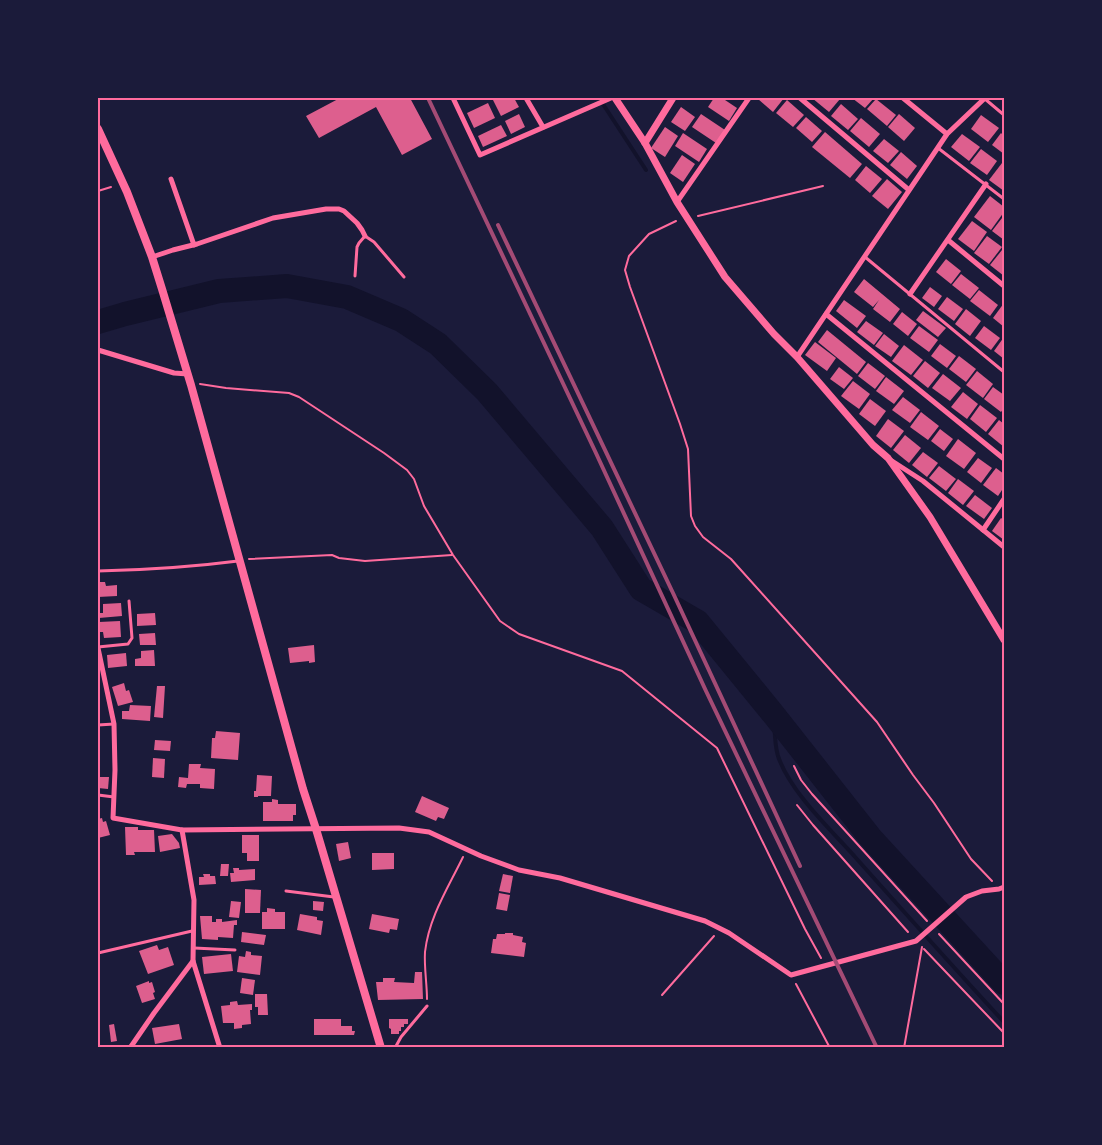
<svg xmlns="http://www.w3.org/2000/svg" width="1102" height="1145" font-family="Commissioner,sans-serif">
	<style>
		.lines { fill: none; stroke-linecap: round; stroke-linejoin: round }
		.stream { stroke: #12122b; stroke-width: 4 }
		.river { stroke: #12122b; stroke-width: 24 }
		.building { fill: #dd5f8e }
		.path { stroke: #ff6b9d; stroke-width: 2 }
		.service { stroke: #ff6b9d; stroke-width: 3 }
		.minor { stroke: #ff6b9d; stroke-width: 5 }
		.tertiary { stroke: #ff6b9d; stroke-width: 7 }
		.primary { stroke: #ff6b9d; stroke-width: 8 }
		.rail { stroke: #a44b75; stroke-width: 4 }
		.neatline { fill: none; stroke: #ff6b9d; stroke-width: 2 }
	</style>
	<rect width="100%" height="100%" fill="#1b1b3a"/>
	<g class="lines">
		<g class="stream">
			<path d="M 599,98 L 646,170"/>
			<path d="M 774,715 C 775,729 774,743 778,756 C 790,792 831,830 856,858 C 905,913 954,968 1004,1022"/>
		</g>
		<path class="river" d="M 98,322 L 125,314 L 219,291 L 287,286 L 347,297 L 401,320 L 438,344 L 487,392 L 602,528 L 641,589 L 698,622 L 774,715 L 870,837 L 1004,983"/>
	</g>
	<g class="building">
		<path d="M 340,98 L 410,98 L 432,139 L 402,155 L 376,107 L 319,138 L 306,116 Z"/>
		<path d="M 497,98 L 514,98 L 519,107 L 501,116 L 493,100 Z"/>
		<path d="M 714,98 L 722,98 L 737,108 L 729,121 L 708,107 Z"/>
		<path d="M 759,98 L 784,98 L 773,112 L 758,99 Z"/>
		<path d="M 812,98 L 838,98 L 840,99 L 829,112 Z"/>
		<path d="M 852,98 L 874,98 L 865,108 Z"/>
		<path d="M 876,99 L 896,115 L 887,126 L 867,109 Z"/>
		<path d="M 787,100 L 804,115 L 793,127 L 776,113 Z"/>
		<path d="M 488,103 L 495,118 L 474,128 L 467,113 Z"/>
		<path d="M 841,104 L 858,119 L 848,130 L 831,116 Z"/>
		<path d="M 681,107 L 695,117 L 685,131 L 671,122 Z"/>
		<path d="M 519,114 L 525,127 L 511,134 L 505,121 Z"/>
		<path d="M 701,114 L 725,130 L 716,143 L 692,127 Z"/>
		<path d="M 899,114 L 915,128 L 904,141 L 888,127 Z"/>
		<path d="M 981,115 L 999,128 L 988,142 L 971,129 Z"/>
		<path d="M 806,117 L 822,131 L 812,142 L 796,128 Z"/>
		<path d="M 861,118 L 880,134 L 869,147 L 850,131 Z"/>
		<path d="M 501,125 L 507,136 L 483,147 L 478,136 Z"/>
		<path d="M 665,127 L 678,136 L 665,157 L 651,148 Z"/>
		<path d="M 825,132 L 862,164 L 850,178 L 812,147 Z"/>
		<path d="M 683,133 L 707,149 L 699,162 L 675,146 Z"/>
		<path d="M 1001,133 L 1004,136 L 1004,154 L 992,145 Z"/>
		<path d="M 962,134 L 980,147 L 969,161 L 951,147 Z"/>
		<path d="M 884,139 L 899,151 L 888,163 L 873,151 Z"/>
		<path d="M 981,149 L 997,161 L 987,175 L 970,163 Z"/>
		<path d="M 901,152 L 917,166 L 907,179 L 890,165 Z"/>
		<path d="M 682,155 L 695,164 L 683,182 L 670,173 Z"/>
		<path d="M 1002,163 L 1004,165 L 1004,191 L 989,180 Z"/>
		<path d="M 866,166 L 882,179 L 870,193 L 855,180 Z"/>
		<path d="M 887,179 L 902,192 L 888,209 L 872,196 Z"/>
		<path d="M 990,196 L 1004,207 L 1004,212 L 991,230 L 974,217 Z"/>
		<path d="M 1002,218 L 1004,220 L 1004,246 L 1002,244 L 1004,240 L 992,231 Z"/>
		<path d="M 972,221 L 987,232 L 974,251 L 958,239 Z"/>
		<path d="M 987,236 L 1002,247 L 989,264 L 974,253 Z"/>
		<path d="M 1002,250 L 1004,253 L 1004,276 L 990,265 Z"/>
		<path d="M 946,259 L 961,271 L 951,284 L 936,272 Z"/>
		<path d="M 961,274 L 979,288 L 970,299 L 952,285 Z"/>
		<path d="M 864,279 L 900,309 L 890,322 L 873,309 L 879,300 L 873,307 L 854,292 Z"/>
		<path d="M 930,287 L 942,296 L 934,307 L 922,298 Z"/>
		<path d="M 979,290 L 998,305 L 990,316 L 970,301 Z"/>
		<path d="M 947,297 L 963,309 L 954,321 L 938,309 Z"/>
		<path d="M 844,300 L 866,316 L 857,328 L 836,311 Z"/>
		<path d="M 1004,303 L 1004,327 L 993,318 Z"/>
		<path d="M 966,309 L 981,321 L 970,336 L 955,324 Z"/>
		<path d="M 923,311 L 946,328 L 938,337 L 916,320 Z"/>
		<path d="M 902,312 L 917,324 L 908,336 L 893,324 Z"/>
		<path d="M 866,321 L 883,333 L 874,345 L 857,332 Z"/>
		<path d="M 919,326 L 938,340 L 929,352 L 910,338 Z"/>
		<path d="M 984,326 L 1000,338 L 991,350 L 975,338 Z"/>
		<path d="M 827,330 L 866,362 L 857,374 L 818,342 Z"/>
		<path d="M 884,334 L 899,346 L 891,357 L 875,346 Z"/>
		<path d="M 1004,337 L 1004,359 L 994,351 Z"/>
		<path d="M 815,342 L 836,358 L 827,371 L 805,355 Z"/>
		<path d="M 940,344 L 956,356 L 947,368 L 931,356 Z"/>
		<path d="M 904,345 L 923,360 L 911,375 L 892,361 Z"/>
		<path d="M 959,356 L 976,369 L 966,382 L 949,369 Z"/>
		<path d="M 925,361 L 940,373 L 928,388 L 913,376 Z"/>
		<path d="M 868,363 L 885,376 L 875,389 L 858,376 Z"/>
		<path d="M 839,367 L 853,378 L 844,389 L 830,379 Z"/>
		<path d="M 977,371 L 993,384 L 983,398 L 966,385 Z"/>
		<path d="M 943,374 L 961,388 L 950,401 L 932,388 Z"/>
		<path d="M 886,377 L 904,391 L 894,404 L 876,391 Z"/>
		<path d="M 853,381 L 870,394 L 859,409 L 841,396 Z"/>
		<path d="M 993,387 L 1004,395 L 1004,408 L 1001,412 L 984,399 Z"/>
		<path d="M 963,392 L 978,404 L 967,419 L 951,407 Z"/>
		<path d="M 903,397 L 920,410 L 910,423 L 892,410 Z"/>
		<path d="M 870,399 L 886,411 L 875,426 L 859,414 Z"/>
		<path d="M 980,405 L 997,418 L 986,432 L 970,419 Z"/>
		<path d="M 921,412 L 939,426 L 928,440 L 910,427 Z"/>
		<path d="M 888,419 L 904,431 L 891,448 L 876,436 Z"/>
		<path d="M 999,420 L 1004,424 L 1004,447 L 988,434 Z"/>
		<path d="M 940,429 L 953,439 L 944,451 L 931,441 Z"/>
		<path d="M 905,435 L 921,448 L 909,463 L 893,450 Z"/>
		<path d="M 958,439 L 976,453 L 964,469 L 946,456 Z"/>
		<path d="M 923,452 L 938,463 L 927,477 L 912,465 Z"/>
		<path d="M 978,458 L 992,468 L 981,483 L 967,472 Z"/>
		<path d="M 939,466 L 956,479 L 946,491 L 929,478 Z"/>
		<path d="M 996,468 L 1004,474 L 1004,487 L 998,496 L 983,485 Z"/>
		<path d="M 958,479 L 974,491 L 963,505 L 948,493 Z"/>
		<path d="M 975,495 L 992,508 L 984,519 L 966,506 Z"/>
		<path d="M 1001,518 L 1004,520 L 1004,540 L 992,531 Z"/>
		<path d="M 99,582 L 105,582 L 106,586 L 117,585 L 117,596 L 98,597 L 98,586 L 100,586 Z"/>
		<path d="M 121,603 L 122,616 L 99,618 L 98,613 L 103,613 L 103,604 Z"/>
		<path d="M 155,613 L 156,625 L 137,626 L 137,614 Z"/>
		<path d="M 120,621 L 121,637 L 104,638 L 103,632 L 99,632 L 99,622 Z"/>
		<path d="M 155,633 L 156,645 L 140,645 L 139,634 Z"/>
		<path d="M 314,645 L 315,662 L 309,663 L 309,661 L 290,663 L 288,648 Z"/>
		<path d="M 154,650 L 155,666 L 135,666 L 135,659 L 141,658 L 141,651 Z"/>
		<path d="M 126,653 L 127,666 L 108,668 L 107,655 Z"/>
		<path d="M 124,683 L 126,691 L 129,690 L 133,702 L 118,706 L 112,687 Z"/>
		<path d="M 157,686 L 165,686 L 163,718 L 154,717 Z"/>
		<path d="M 130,705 L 151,706 L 150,721 L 122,719 L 122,711 L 129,711 Z"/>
		<path d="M 216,731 L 240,733 L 238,760 L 211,758 L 212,738 L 215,738 Z"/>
		<path d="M 155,740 L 171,741 L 170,751 L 154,750 Z"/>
		<path d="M 153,758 L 165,759 L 164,778 L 152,777 Z"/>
		<path d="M 189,764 L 201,764 L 200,768 L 215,769 L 214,789 L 200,788 L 200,784 L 187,784 L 186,788 L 178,787 L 179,777 L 188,778 Z"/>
		<path d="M 257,775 L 272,776 L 271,796 L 258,796 L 258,797 L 254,797 L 254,791 L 256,791 Z"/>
		<path d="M 98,777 L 109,777 L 108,789 L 98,788 Z"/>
		<path d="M 422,796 L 449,808 L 444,819 L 438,817 L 436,821 L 415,812 Z"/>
		<path d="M 272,799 L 278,800 L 278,804 L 296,804 L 296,815 L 293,815 L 293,821 L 263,821 L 263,802 L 272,802 Z"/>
		<path d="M 102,818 L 103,822 L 106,821 L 110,835 L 98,838 L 98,819 Z"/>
		<path d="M 125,827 L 138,827 L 138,830 L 154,830 L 155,852 L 134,852 L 135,855 L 126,855 Z"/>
		<path d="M 172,834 L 179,843 L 180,848 L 160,852 L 158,836 Z"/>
		<path d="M 242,835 L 259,835 L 259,861 L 247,861 L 247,853 L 242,853 Z"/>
		<path d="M 348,842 L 351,858 L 339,861 L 336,844 Z"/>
		<path d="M 372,853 L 394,853 L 394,869 L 372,870 Z"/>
		<path d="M 221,864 L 229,864 L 228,876 L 220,876 Z"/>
		<path d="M 233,868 L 239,868 L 239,870 L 255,869 L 255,880 L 231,882 L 230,873 L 234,873 Z"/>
		<path d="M 203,874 L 210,874 L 210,876 L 215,876 L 216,884 L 199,885 L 199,877 L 204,877 Z"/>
		<path d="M 503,874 L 513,876 L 510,893 L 499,891 Z"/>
		<path d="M 245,889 L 261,890 L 260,913 L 245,913 Z"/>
		<path d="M 499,893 L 510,895 L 507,911 L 496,909 Z"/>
		<path d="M 231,901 L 241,902 L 239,918 L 229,917 Z"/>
		<path d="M 313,901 L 324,902 L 323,911 L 313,910 Z"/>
		<path d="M 267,908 L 275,909 L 275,912 L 285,912 L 285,929 L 262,929 L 262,912 L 267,912 Z"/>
		<path d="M 300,914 L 317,917 L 317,920 L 323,921 L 321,935 L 297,930 Z"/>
		<path d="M 372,914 L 399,919 L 397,930 L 390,929 L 389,933 L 369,929 Z"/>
		<path d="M 200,916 L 212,916 L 212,922 L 216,922 L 216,919 L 222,919 L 222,922 L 237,920 L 237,925 L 234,925 L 233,938 L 218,937 L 218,940 L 202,939 Z"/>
		<path d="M 242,932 L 266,935 L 264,945 L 241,942 Z"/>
		<path d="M 505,933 L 513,933 L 513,935 L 523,937 L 522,942 L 526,943 L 524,957 L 491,953 L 493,939 L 496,939 L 497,934 L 505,934 Z"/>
		<path d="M 157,945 L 159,950 L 168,947 L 174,965 L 148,974 L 139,951 Z"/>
		<path d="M 246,951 L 251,952 L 251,955 L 262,956 L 260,975 L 237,972 L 239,956 L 245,957 Z"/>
		<path d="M 231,954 L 233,971 L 204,974 L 202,957 Z"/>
		<path d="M 415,972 L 422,972 L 423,999 L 378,1000 L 376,982 L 383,982 L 383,978 L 395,978 L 394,982 L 414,983 Z"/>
		<path d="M 242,978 L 255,980 L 253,995 L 240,993 Z"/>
		<path d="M 149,981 L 149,983 L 152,982 L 155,992 L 153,993 L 155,999 L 142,1003 L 136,986 Z"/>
		<path d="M 255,994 L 267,994 L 268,1015 L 258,1015 L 258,1007 L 255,1007 Z"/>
		<path d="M 237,1001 L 238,1005 L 252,1004 L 252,1010 L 250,1010 L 251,1024 L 242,1025 L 242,1028 L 234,1029 L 234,1023 L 223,1023 L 221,1006 L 230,1005 L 230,1002 Z"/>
		<path d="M 314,1019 L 341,1019 L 341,1026 L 352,1026 L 352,1031 L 355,1031 L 354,1035 L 314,1035 Z"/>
		<path d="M 389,1019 L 408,1019 L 408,1024 L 404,1024 L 404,1027 L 401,1027 L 401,1031 L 399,1031 L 399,1034 L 391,1034 L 391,1029 L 389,1028 Z"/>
		<path d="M 114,1024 L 117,1041 L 111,1042 L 109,1025 Z"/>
		<path d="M 179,1024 L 182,1039 L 155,1044 L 152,1028 Z"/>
	</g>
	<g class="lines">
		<g class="path">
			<path d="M 98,191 L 111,187"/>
			<path d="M 698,216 L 823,186"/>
			<path d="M 676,221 L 649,234 L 629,256 L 625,270 L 630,287 L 680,424 L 688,449 L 691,516 L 695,526 L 703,537 L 731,559 L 877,722 L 913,775 L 934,803 L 971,859 L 992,881"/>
			<path d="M 200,384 L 226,388 L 289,393 L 299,397 L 384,453 L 407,470 L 414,479 L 424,506 L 453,555 L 500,621 L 519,634 L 622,671 L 717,748 L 805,929 L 821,958"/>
			<path d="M 249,559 L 332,555 L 339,558 L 365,561 L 452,555"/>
			<path d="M 794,766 L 801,780 L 812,794 L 927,921"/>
			<path d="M 797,805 L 813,825 L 908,932"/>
			<path d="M 939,934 L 1004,1004"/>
			<path d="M 924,949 L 1004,1033"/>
			<path d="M 796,984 L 830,1048"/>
			<path d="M 662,995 L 714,936"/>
			<path d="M 427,999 C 427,984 424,967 425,952 C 429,917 448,888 463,857"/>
			<path d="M 904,1048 L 922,947"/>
		</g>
		<g class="service">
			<path d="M 985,99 L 1004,115"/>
			<path d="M 938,148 L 1004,199"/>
			<path d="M 865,257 L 1004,372"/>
			<path d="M 355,276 L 357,247 L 359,243 L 365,236 L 374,242 L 404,277"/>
			<path d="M 98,571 C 145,570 192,567 238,561"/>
			<path d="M 98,647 L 128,644 L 132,638 L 129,601"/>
			<path d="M 98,725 L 114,724"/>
			<path d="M 98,795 L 114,797"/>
			<path d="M 286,891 L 334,897"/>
			<path d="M 194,948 L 235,950"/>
			<path d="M 98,953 L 192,931"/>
			<path d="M 395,1048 L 401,1037 L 427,1006"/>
		</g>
		<g class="minor">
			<path d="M 453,98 L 480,155 L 611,98"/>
			<path d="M 526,98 L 543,127"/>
			<path d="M 800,98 L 909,190"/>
			<path d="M 903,98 L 947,134"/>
			<path d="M 171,179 L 194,245"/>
			<path d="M 677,202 L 749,98"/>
			<path d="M 948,240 L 1004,286"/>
			<path d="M 152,257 L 173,250 L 197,244 L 273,218 L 326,209 L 339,209 L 344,211 L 357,223 L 362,230 L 365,236"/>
			<path d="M 910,294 L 986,184"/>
			<path d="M 826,314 L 1004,459"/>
			<path d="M 98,350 L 174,373 L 188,374"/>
			<path d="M 797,357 L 947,134 L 985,98"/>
			<path d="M 892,461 L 923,481 L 1004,547"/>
			<path d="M 983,530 L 1004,499"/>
			<path d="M 98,648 L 114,724 L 115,770 L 113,818 L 182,830 L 399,828 L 429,832 L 481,856 L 519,870 L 560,878 L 705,921 L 729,933 L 791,975 L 916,941 L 966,897 L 982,891 L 999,889 L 1004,887"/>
			<path d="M 182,830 L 194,900 L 193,961 L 220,1048"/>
			<path d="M 130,1048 L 154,1013 L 193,961"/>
		</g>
		<g class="tertiary">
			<path d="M 615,98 L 645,143 L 677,202 L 725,277 L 774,334 L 797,357 L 873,445 L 888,458 L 930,517 L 1004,640"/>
			<path d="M 645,143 L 673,98"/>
		</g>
		<path class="primary" d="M 98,129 L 127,192 L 152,257 L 162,289 L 191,385 L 303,789 L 316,829 L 381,1048"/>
		<g class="rail">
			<path d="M 428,98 L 595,451 L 706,691 L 877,1048"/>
			<path d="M 498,225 L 673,593 L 800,866"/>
		</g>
	</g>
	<rect width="1102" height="1145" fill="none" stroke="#1b1b3a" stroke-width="198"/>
	<rect x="99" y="99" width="904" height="947" class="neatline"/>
</svg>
